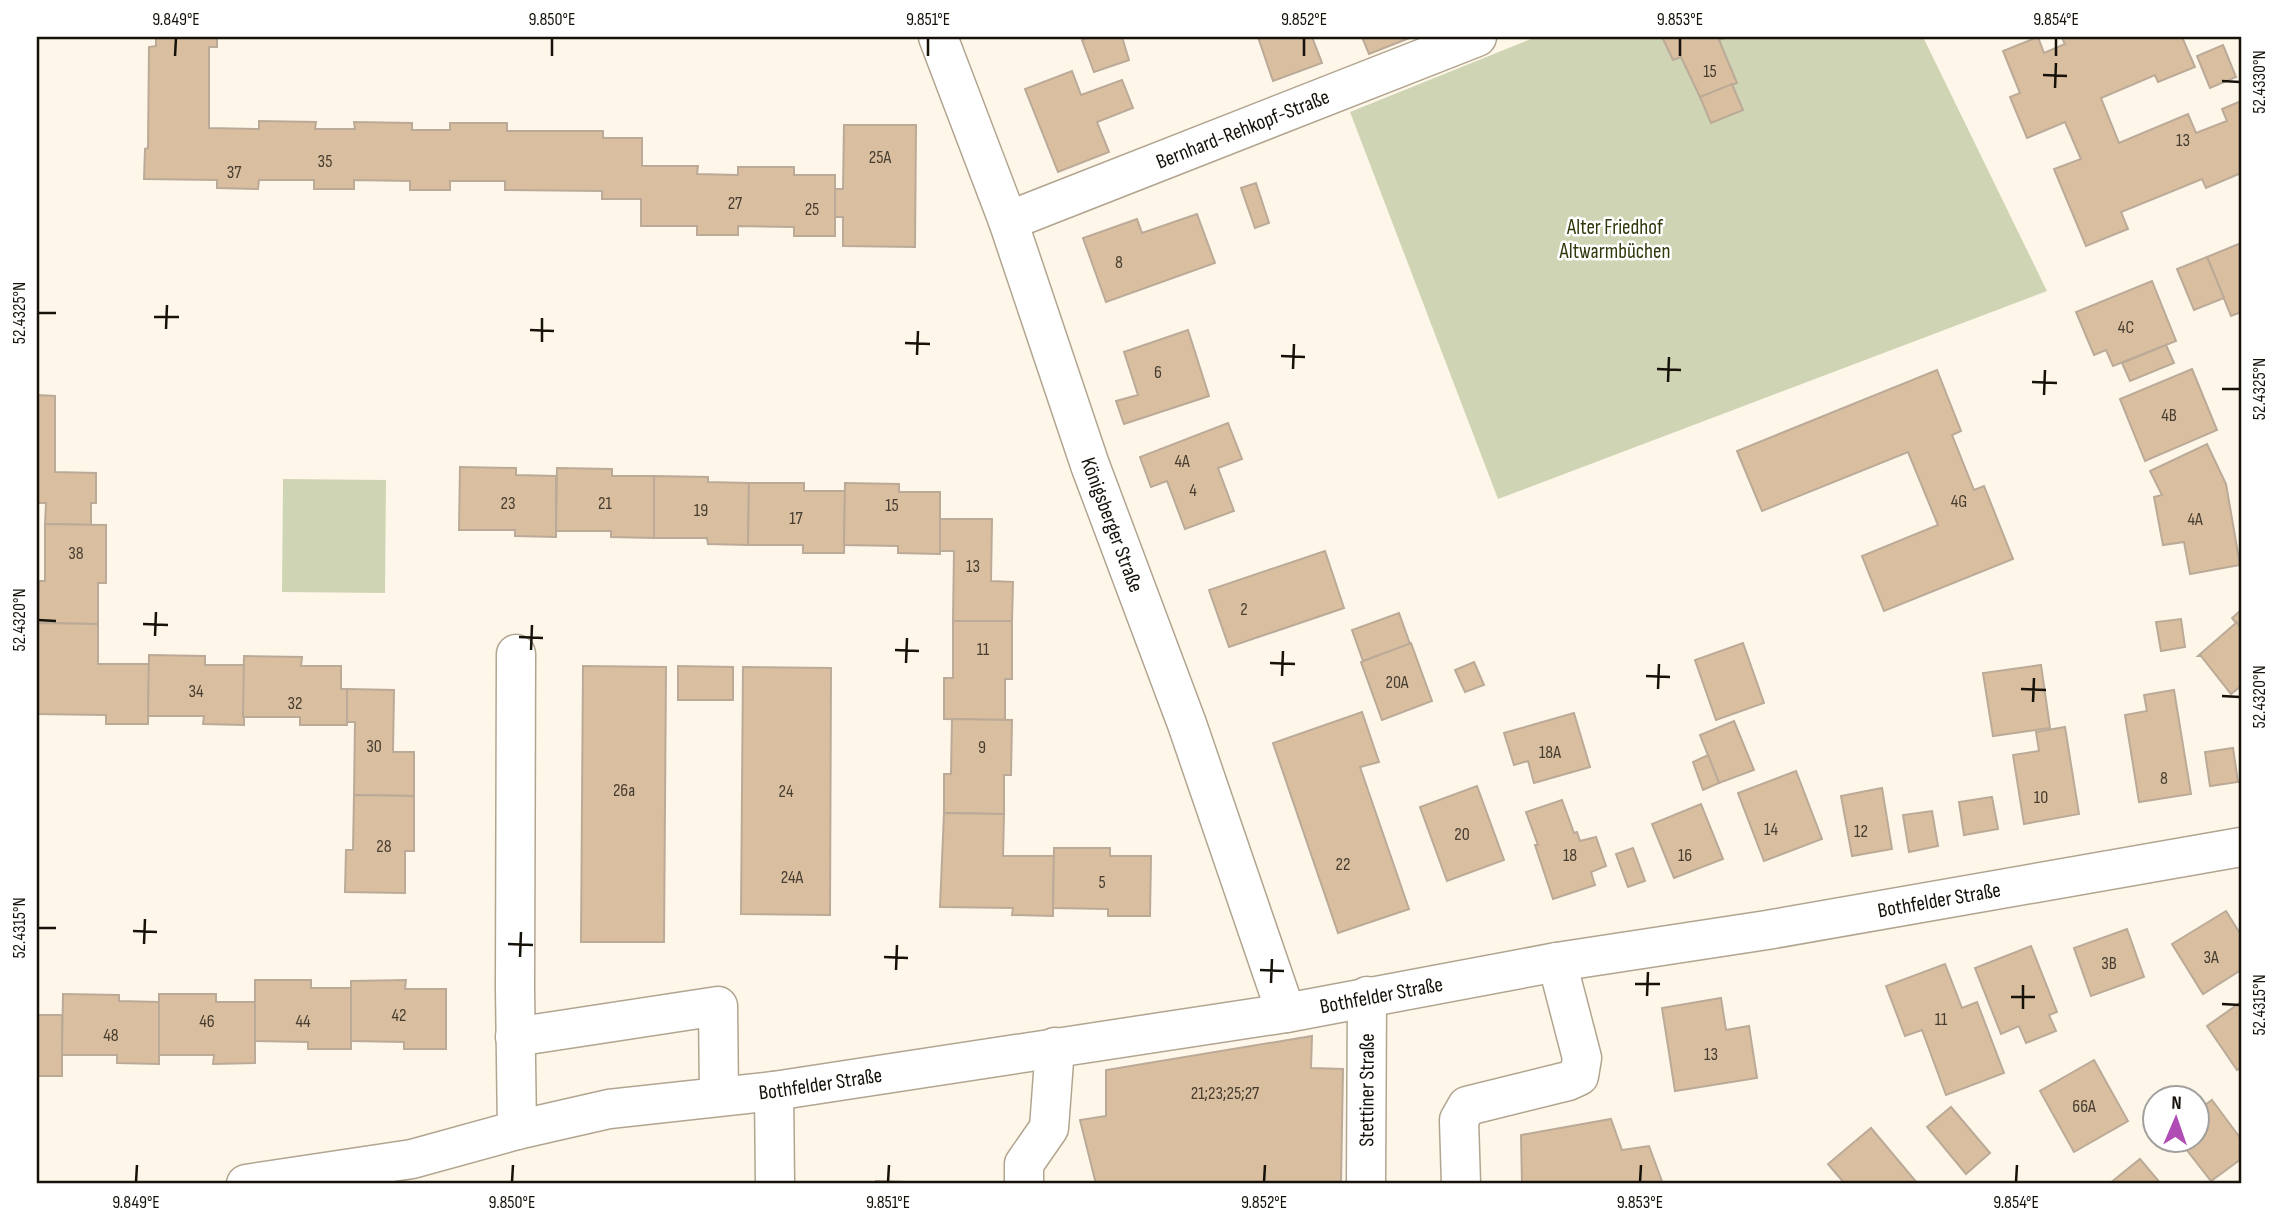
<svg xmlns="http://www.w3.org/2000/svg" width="2278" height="1221" font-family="'Sofia Sans Condensed',sans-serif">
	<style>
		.green { fill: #cfd5b4 }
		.building { fill: #d9bfa0; stroke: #bbaa97; stroke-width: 2 }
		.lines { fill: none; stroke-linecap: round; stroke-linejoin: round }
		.minor-casing { stroke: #b2a590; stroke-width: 41 }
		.minor { stroke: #fff; stroke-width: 38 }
		.ticks { fill: none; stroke: #16120a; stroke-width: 2.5 }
		.labels { text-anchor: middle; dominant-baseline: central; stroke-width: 5; stroke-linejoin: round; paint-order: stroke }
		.number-label { font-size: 18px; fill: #473d30 }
		.street-label { font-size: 21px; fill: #16120a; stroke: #fff }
		.park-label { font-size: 21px; fill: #32380b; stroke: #fff }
		.neatline { fill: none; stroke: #16120a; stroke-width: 2.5 }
		.ticks-label { font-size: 18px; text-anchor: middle; fill: #16120a }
	</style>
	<rect width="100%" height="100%" fill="#fef6e9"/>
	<g class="green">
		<path d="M 1536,37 L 1923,37 L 2047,291 L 1498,499 L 1350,112 Z"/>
		<path d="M 283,479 L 386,480 L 385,593 L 282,592 Z"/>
	</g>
	<g class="building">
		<path d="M 156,37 L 217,37 L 217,47 L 209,47 L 209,128 L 259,129 L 259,121 L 316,122 L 315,129 L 355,129 L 354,122 L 412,123 L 412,130 L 450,130 L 450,123 L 507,123 L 507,131 L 603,131 L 603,138 L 642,138 L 642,166 L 698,166 L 697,174 L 738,175 L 738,167 L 794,167 L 794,175 L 835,175 L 835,236 L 794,236 L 794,227 L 738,226 L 738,235 L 697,235 L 697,226 L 641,226 L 641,199 L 602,199 L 602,191 L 505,190 L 505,181 L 450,181 L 450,190 L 410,190 L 410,181 L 354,180 L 354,189 L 314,189 L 314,180 L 259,180 L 258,189 L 217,188 L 217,180 L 144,179 L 145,149 L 148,148 L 149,47 L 156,46 Z"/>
		<path d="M 1091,37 L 1122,37 L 1129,60 L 1094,72 L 1082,40 Z"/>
		<path d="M 1258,37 L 1312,37 L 1322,63 L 1273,81 Z"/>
		<path d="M 1362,37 L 1412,37 L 1369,54 Z"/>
		<path d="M 1662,37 L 1727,37 L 1719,40 L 1737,83 L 1700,97 L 1681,57 L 1673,60 Z"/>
		<path d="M 2038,37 L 2044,53 L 2065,44 L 2062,38 L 2065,37 L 2182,37 L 2195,67 L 2158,82 L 2155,75 L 2101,98 L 2119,143 L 2188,114 L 2196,133 L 2227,121 L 2222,109 L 2241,101 L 2241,173 L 2206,188 L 2202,179 L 2121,212 L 2128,229 L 2086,246 L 2054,169 L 2081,159 L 2065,122 L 2027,138 L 2010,97 L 2020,93 L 2003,51 Z"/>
		<path d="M 2223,45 L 2236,77 L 2210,88 L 2197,56 Z"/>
		<path d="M 1072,71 L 1081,95 L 1122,80 L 1133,108 L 1097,122 L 1109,152 L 1058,172 L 1025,89 Z"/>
		<path d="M 1732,84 L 1743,110 L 1711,123 L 1700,97 Z"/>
		<path d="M 844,125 L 916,125 L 915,247 L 843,246 L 843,217 L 835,217 L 835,189 L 843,189 Z"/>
		<path d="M 1256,183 L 1269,223 L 1255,228 L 1241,188 Z"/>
		<path d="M 1197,214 L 1215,263 L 1106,302 L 1083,238 L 1137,219 L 1142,233 Z"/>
		<path d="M 2241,243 L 2241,312 L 2231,316 L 2207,257 Z"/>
		<path d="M 2207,257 L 2224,298 L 2194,310 L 2177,269 Z"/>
		<path d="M 2152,281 L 2176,341 L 2113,366 L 2106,350 L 2094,355 L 2076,312 Z"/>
		<path d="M 1188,330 L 1209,396 L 1124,424 L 1116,401 L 1138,395 L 1124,352 Z"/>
		<path d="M 2166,345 L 2174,363 L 2130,381 L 2122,363 Z"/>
		<path d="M 2192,369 L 2217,430 L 2145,461 L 2120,399 Z"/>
		<path d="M 1937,370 L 1961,431 L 1952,435 L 1974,490 L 1984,486 L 2013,559 L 1884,611 L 1862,556 L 1938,525 L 1908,452 L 1762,511 L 1737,451 Z"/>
		<path d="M 37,395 L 55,396 L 55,472 L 96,473 L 96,503 L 91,503 L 91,525 L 45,524 L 46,503 L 37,503 Z"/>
		<path d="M 1228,423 L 1242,459 L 1218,468 L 1234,511 L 1185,529 L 1167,481 L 1151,487 L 1140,457 Z"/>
		<path d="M 2207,444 L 2226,484 L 2240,565 L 2190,574 L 2184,542 L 2163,545 L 2154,497 L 2162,495 L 2150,471 Z"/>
		<path d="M 460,467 L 516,468 L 516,475 L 556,476 L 556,537 L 515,536 L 515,530 L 459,530 Z"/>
		<path d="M 557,468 L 612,469 L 612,476 L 654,476 L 654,538 L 611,537 L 611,531 L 556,531 Z"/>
		<path d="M 654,476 L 708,477 L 708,482 L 749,483 L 748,545 L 708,544 L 707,538 L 654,538 Z"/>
		<path d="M 749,483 L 804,483 L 804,491 L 845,491 L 844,553 L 803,553 L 803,545 L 748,545 Z"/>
		<path d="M 845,483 L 899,484 L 899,492 L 940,492 L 940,554 L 898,553 L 898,546 L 844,545 Z"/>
		<path d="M 940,519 L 992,519 L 991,581 L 1013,582 L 1012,621 L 953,621 L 954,551 L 940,551 Z"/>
		<path d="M 45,524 L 106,525 L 106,583 L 98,583 L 98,624 L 38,623 L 39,581 L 45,581 Z"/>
		<path d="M 1325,551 L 1344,608 L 1229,647 L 1209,590 Z"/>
		<path d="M 2241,610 L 2241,629 L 2232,618 Z"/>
		<path d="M 1399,613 L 1410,644 L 1363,661 L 1352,630 Z"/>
		<path d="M 2181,619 L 2185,647 L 2161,651 L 2156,622 Z"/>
		<path d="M 953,621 L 1012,621 L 1012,679 L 1005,679 L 1005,720 L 944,719 L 944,678 L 953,678 Z"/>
		<path d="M 2237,622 L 2241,629 L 2241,686 L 2231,694 L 2201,656 L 2198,656 Z"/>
		<path d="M 38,623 L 98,624 L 98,664 L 149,664 L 148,724 L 106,724 L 106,715 L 37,714 Z"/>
		<path d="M 1411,643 L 1432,701 L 1382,720 L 1361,662 Z"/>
		<path d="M 1743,643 L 1764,703 L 1716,720 L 1695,660 Z"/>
		<path d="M 149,655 L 205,656 L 205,665 L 244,665 L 244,725 L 203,724 L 204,716 L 148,716 Z"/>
		<path d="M 244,656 L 302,657 L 301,666 L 341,666 L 341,689 L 347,689 L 347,725 L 300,725 L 300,717 L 243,717 Z"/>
		<path d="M 1474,662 L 1484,685 L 1465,692 L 1455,670 Z"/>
		<path d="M 2041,665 L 2050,728 L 1993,736 L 1983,673 Z"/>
		<path d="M 583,666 L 666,667 L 664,942 L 581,942 Z"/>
		<path d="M 678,666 L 733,667 L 733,700 L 678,700 Z"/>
		<path d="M 743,667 L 831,668 L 830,915 L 741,914 Z"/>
		<path d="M 347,689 L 394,690 L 393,752 L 414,752 L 414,796 L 354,795 L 355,722 L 347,722 Z"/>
		<path d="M 2174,690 L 2191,794 L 2139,802 L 2125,715 L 2147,711 L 2144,695 Z"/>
		<path d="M 1362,712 L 1379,762 L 1360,767 L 1409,909 L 1338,933 L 1273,743 Z"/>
		<path d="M 1574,713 L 1590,767 L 1534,783 L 1528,761 L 1514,765 L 1504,733 Z"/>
		<path d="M 952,719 L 1012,720 L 1011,775 L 1004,775 L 1004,814 L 944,813 L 944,774 L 951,774 Z"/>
		<path d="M 1734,721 L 1754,770 L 1719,783 L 1700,735 Z"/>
		<path d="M 2065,727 L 2079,814 L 2024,824 L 2013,755 L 2039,751 L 2036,732 Z"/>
		<path d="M 2233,748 L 2238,782 L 2210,786 L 2205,752 Z"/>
		<path d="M 1708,755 L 1719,783 L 1703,790 L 1693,762 Z"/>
		<path d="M 1796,771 L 1822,839 L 1764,861 L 1738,793 Z"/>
		<path d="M 1477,786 L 1504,860 L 1447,881 L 1420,807 Z"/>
		<path d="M 1882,788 L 1892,849 L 1852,856 L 1841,796 Z"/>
		<path d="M 354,795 L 414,796 L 414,851 L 405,851 L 405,893 L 345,892 L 346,850 L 353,850 Z"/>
		<path d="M 1992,797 L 1998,829 L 1964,835 L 1959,802 Z"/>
		<path d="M 1562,800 L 1574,833 L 1577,832 L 1580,841 L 1596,837 L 1606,866 L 1591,872 L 1595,885 L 1553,899 L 1535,845 L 1538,845 L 1526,812 Z"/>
		<path d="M 1701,804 L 1723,859 L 1674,878 L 1652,824 Z"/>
		<path d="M 1932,811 L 1938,846 L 1909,852 L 1903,815 Z"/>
		<path d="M 944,813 L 1004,814 L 1003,856 L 1054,856 L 1053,916 L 1012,915 L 1013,908 L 940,907 Z"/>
		<path d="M 1054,848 L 1110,848 L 1110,856 L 1151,856 L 1150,916 L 1108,916 L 1108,909 L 1053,908 Z"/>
		<path d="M 1633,848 L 1645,881 L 1628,887 L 1616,854 Z"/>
		<path d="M 2226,911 L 2241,935 L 2241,970 L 2203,994 L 2172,944 Z"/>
		<path d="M 2127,929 L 2144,977 L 2091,996 L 2074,948 Z"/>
		<path d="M 2031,946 L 2057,1012 L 2049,1015 L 2056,1031 L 2026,1043 L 2019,1026 L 2001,1034 L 1975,968 Z"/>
		<path d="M 1945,964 L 1962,1008 L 1977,1002 L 2004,1073 L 1946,1095 L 1922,1030 L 1905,1036 L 1886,986 Z"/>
		<path d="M 255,980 L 311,980 L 311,988 L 351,988 L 351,1049 L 308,1049 L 308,1042 L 255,1041 Z"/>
		<path d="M 406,980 L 405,989 L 446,989 L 446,1049 L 404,1049 L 404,1042 L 351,1041 L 351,981 Z"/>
		<path d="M 63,994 L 119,995 L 119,1001 L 159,1002 L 159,1064 L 117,1063 L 117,1055 L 62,1055 Z"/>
		<path d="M 159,994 L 216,994 L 216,1002 L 255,1002 L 255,1063 L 213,1064 L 214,1055 L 159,1055 Z"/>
		<path d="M 1721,998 L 1726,1030 L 1749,1026 L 1757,1078 L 1675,1091 L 1662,1008 Z"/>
		<path d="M 2241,1002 L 2241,1067 L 2237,1070 L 2207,1026 Z"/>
		<rect x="37" y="1015" width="25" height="61"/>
		<path d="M 1312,1036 L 1311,1068 L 1343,1069 L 1341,1184 L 1096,1184 L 1080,1120 L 1106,1116 L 1106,1070 Z"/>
		<path d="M 2094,1060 L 2128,1121 L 2074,1152 L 2040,1091 Z"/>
		<path d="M 2175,1087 L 2183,1098 L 2160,1098 Z"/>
		<path d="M 2212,1100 L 2241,1139 L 2241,1159 L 2211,1181 L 2179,1140 L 2198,1140 L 2198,1110 Z"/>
		<path d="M 1951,1107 L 1990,1153 L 1966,1174 L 1927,1127 Z"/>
		<path d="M 1611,1119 L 1622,1150 L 1649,1146 L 1663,1184 L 1522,1184 L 1521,1135 Z"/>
		<path d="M 1871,1128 L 1918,1184 L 1845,1184 L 1828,1164 Z"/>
		<path d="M 2140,1159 L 2161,1184 L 2109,1184 Z"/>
		<path d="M 876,1181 L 940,1183 L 940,1184 L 876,1184 Z"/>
	</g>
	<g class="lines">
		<defs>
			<g id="minor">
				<path id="s1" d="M 938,37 L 1008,221 L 1090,465 L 1187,724 L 1286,1013"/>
				<path id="s2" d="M 1008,221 L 1477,37"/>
				<path d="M 516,654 L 515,989 L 517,1130"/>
				<path d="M 515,1037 L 718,1006 L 719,1096"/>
				<path d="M 774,1091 L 775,1184"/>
				<path id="s3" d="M 246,1184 L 412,1159 L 517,1130 L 609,1109 L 774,1091 L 1286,1013 L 1557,962 L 1767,930 L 2241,847"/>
				<path d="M 1024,1184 L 1024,1164 L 1049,1128 L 1055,1047"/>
				<path id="s4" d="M 1366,1184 L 1367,996"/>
				<path d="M 1461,1184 L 1459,1120 L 1467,1106 L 1568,1081 L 1579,1076 L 1582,1058 L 1557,962"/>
			</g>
		</defs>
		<use href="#minor" class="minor-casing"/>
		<use href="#minor" class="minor"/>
	</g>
	<path class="ticks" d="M 175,56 L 176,38M 552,56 L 552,38M 928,56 L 928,38M 1304,56 L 1304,38M 1680,56 L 1680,38M 2056,56 L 2056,38M 2043,75 L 2067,76M 2222,81 L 2240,82M 2055,88 L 2056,63M 38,313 L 56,313M 154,317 L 179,317M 166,329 L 167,305M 530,330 L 554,331M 542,342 L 542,318M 905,343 L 930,344M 917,355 L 918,331M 1281,356 L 1305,357M 1293,369 L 1294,344M 1657,369 L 1681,370M 1668,382 L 1669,357M 2032,382 L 2057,383M 2222,389 L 2240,389M 2044,395 L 2045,370M 38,620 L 56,621M 143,624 L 168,625M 155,636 L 156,612M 519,637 L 543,638M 531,650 L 532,625M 895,650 L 919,651M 906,663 L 907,638M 1270,663 L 1295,664M 1282,676 L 1283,651M 1646,676 L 1670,677M 1658,689 L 1659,664M 2021,689 L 2046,690M 2222,696 L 2240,697M 2033,702 L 2034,678M 38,928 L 56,928M 133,931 L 157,932M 144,944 L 145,919M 508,944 L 533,945M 520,957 L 521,932M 884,957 L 908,958M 896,970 L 897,945M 1260,970 L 1284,971M 1271,983 L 1272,959M 1635,984 L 1660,984M 1647,996 L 1648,972M 2011,997 L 2035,997M 2222,1004 L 2240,1005M 2023,1009 L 2023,985M 136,1182 L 137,1165M 512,1182 L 513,1165M 888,1182 L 889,1165M 1264,1182 L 1265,1165M 1640,1182 L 1641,1165M 2016,1182 L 2017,1165"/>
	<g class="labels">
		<g class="number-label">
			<text x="1710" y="71">15</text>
			<text x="2183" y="140">13</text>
			<text x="880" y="157">25A</text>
			<text x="325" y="161">35</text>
			<text x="234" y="172">37</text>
			<text x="735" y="203">27</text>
			<text x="812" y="209">25</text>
			<text x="1119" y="262">8</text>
			<text x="2126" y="327">4C</text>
			<text x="1158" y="372">6</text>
			<text x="2169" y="415">4B</text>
			<text x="1182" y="461">4A</text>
			<text x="1193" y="490">4</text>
			<text x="1959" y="501">4G</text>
			<text x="508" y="503">23</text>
			<text x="605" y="503">21</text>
			<text x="892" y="505">15</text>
			<text x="701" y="510">19</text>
			<text x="796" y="518">17</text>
			<text x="2195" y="519">4A</text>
			<text x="76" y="553">38</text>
			<text x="973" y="566">13</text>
			<text x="1244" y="609">2</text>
			<text x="983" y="649">11</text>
			<text x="1397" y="682">20A</text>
			<text x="196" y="691">34</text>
			<text x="295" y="703">32</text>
			<text x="374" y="746">30</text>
			<text x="982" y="747">9</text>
			<text x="1550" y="752">18A</text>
			<text x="2164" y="778">8</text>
			<text x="624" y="790">26a</text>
			<text x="786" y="791">24</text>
			<text x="2041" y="797">10</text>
			<text x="1771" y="829">14</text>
			<text x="1861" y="831">12</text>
			<text x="1462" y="834">20</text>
			<text x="384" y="846">28</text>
			<text x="1570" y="855">18</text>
			<text x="1685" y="855">16</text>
			<text x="1343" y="864">22</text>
			<text x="792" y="877">24A</text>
			<text x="1102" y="882">5</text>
			<text x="2211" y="957">3A</text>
			<text x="2109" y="963">3B</text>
			<text x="399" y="1015">42</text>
			<text x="1941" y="1019">11</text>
			<text x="207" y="1021">46</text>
			<text x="303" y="1021">44</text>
			<text x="111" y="1035">48</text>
			<text x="1711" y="1054">13</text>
			<text x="1225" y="1093">21;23;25;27</text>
			<text x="2084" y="1106">66A</text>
		</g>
		<g class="street-label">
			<text stroke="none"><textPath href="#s2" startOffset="252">Bernhard-Rehkopf-Straße</textPath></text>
			<text stroke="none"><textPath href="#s1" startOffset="518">Königsberger Straße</textPath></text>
			<text stroke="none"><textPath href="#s3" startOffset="1718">Bothfelder Straße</textPath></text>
			<text stroke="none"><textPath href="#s3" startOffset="1152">Bothfelder Straße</textPath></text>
			<text stroke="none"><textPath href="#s3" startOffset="584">Bothfelder Straße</textPath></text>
			<text stroke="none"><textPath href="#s4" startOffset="94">Stettiner Straße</textPath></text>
		</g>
		<g class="park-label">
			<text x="1615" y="227">Alter Friedhof<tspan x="1615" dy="24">Altwarmbüchen</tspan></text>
		</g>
	</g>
	<rect width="2278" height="1221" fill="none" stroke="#ffffff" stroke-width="77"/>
	<g transform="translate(2176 1119) rotate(2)"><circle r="33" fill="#ffffff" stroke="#a2a09d" stroke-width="2"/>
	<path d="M0-5L12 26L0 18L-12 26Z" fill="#b04db4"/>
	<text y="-10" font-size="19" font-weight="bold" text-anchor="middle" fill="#16120a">N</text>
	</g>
	<rect x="38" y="38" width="2202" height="1144" class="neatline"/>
	<g class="ticks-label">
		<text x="176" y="25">9.849°E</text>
		<text x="552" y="25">9.850°E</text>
		<text x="928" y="25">9.851°E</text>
		<text x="1304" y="25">9.852°E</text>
		<text x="1680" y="25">9.853°E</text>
		<text x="2056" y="25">9.854°E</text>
		<text transform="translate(2259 82) rotate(-90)" y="6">52.4330°N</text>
		<text transform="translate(19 313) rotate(-90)" y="6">52.4325°N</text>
		<text transform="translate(2259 389) rotate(-90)" y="6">52.4325°N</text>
		<text transform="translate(19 620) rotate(-90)" y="6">52.4320°N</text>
		<text transform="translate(2259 697) rotate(-90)" y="6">52.4320°N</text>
		<text transform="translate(19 928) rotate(-90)" y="6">52.4315°N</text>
		<text transform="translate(2259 1005) rotate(-90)" y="6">52.4315°N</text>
		<text x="136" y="1208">9.849°E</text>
		<text x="512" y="1208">9.850°E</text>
		<text x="888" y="1208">9.851°E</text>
		<text x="1264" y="1208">9.852°E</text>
		<text x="1640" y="1208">9.853°E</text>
		<text x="2016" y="1208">9.854°E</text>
	</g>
</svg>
